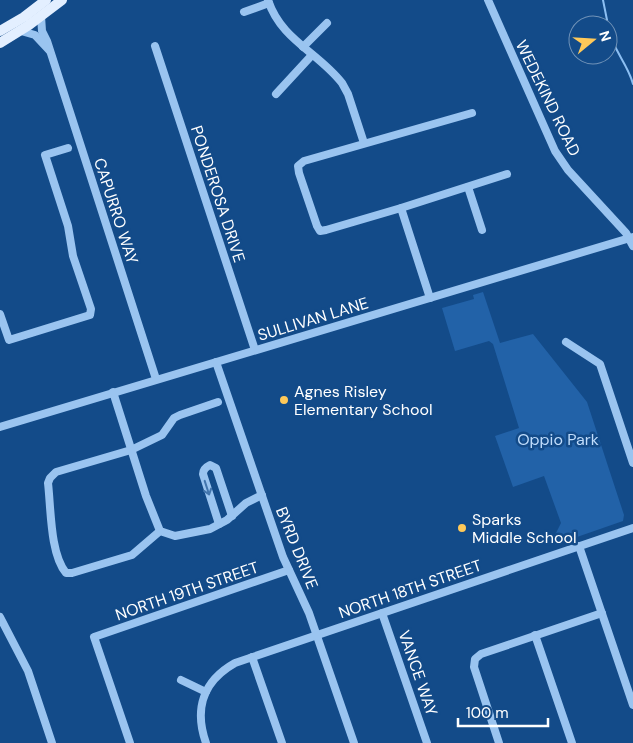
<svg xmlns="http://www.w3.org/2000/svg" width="633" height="743" font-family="'DM Sans',sans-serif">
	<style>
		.green { fill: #2262a8 }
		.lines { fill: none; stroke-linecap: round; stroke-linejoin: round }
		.stream { stroke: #8cbff3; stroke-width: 2 }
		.minor { stroke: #9ac4f0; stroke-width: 8 }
		.major { stroke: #e3efff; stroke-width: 10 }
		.oneway { stroke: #4275ad }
		.poi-dot { fill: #ffc959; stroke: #134b89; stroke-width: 2 }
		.labels { text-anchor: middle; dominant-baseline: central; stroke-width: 5; stroke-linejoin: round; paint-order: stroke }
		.street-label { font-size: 16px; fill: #fff; stroke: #134b89 }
		.poi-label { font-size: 16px; fill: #fff; stroke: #134b89; text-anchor: start }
		.park-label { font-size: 16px; fill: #c0ddfc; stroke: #134b89 }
	</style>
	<rect width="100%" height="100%" fill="#134b89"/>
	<path class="green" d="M 483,292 L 500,343 L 533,334 L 587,402 L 624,515 L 623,521 L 554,545 L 552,541 L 561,523 L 544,476 L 513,487 L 495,436 L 519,428 L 493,344 L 489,341 L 455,351 L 442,308 L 474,299 L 473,295 Z"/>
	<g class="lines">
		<g class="stream">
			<path d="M 603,0 L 608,25"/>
			<path d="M 608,27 C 612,49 628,64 633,84"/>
		</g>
		<g class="minor">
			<path d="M 268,0 C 281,40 318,52 342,83 L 348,94 L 364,143"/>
			<path d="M 488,0 L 555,151 L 568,170 L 626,233 L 633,246"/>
			<path d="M 244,12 L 269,3"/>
			<path d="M 41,16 L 42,31 L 47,41 L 156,379"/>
			<path d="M 21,31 L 35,35 L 49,50"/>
			<path d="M 155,46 L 255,350"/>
			<path d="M 303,47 L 327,23"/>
			<path d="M 276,94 L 312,55"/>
			<path d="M 472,113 L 304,161 L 298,166 L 299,173 L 317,226 L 320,231 L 326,230 L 401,208 L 507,174"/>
			<path d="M 468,187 L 482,230"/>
			<path d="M 401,208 L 430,298"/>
			<path d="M 0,314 L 9,340 L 90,315 L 91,309 L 73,256 L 68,226 L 45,155 L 68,148"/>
			<path d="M 566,342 L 600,364 L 633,463"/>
			<path d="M 216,362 L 283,557 L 309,613 L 354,743"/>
			<path d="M 113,392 L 146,496 L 160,531 L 175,536 L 210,529 L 227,520 L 246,503 L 262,495"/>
			<path d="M 0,427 L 633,237"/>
			<path d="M 219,524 L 203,474 C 203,469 206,467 210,465 L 216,468 L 232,516"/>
			<path d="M 160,531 L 132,555 L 72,573 L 66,573 C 50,554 51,508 48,483 L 50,478 L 56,472 L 131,450 L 162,435 L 174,418 L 180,415 L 218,402"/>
			<path d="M 579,546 L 633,705"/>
			<path d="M 382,613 L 427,743"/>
			<path d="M 0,617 L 28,671 L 52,743"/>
			<path d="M 535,635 L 572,743"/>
			<path d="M 252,657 L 282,743"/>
			<path d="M 181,680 L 206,692"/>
			<path d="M 130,743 L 94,637 L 289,570"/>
			<path d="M 206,743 C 194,709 203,681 235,663 L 633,528"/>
			<path d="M 499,743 L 474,667 L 475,659 L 481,654 L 602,613"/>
		</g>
		<g class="major">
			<path d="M 0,31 L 24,17 L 46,0"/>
			<path d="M 0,43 L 29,25 L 62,0"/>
		</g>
	</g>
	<defs><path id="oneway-shaft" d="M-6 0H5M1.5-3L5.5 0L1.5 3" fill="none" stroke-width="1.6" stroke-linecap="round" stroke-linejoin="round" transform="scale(1.25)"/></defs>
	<use class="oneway" href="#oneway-shaft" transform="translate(207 488) rotate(72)"/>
	<g class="poi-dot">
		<circle cx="284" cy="400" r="5"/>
		<circle cx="462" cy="528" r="5"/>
	</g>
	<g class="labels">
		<g class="street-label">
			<text transform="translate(548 98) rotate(64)">WEDEKIND ROAD</text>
			<text transform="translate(218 194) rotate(72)">PONDEROSA DRIVE</text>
			<text transform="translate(116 211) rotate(72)">CAPURRO WAY</text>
			<text transform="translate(313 319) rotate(-17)">SULLIVAN LANE</text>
			<text transform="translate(297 548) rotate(68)">BYRD DRIVE</text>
			<text transform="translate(410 589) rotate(-19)">NORTH 18TH STREET</text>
			<text transform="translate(187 591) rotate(-19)">NORTH 19TH STREET</text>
			<text transform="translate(418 673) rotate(71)">VANCE WAY</text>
		</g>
		<g class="poi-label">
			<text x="294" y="391">Agnes Risley<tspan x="294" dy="18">Elementary School</tspan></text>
			<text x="472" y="519">Sparks<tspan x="472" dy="18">Middle School</tspan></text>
		</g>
		<g class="park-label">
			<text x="558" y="439">Oppio Park</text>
		</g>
	</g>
	<g transform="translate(593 40) rotate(72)"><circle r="24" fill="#134b89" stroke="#7193b8"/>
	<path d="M0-4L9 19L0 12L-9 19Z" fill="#ffc959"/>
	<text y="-8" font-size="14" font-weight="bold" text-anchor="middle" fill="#ffffff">N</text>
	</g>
	<path d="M458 718v8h90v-8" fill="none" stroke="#ffffff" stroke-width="2.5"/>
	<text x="466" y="718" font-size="15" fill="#ffffff" stroke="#134b89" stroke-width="4" paint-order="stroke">100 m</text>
</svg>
